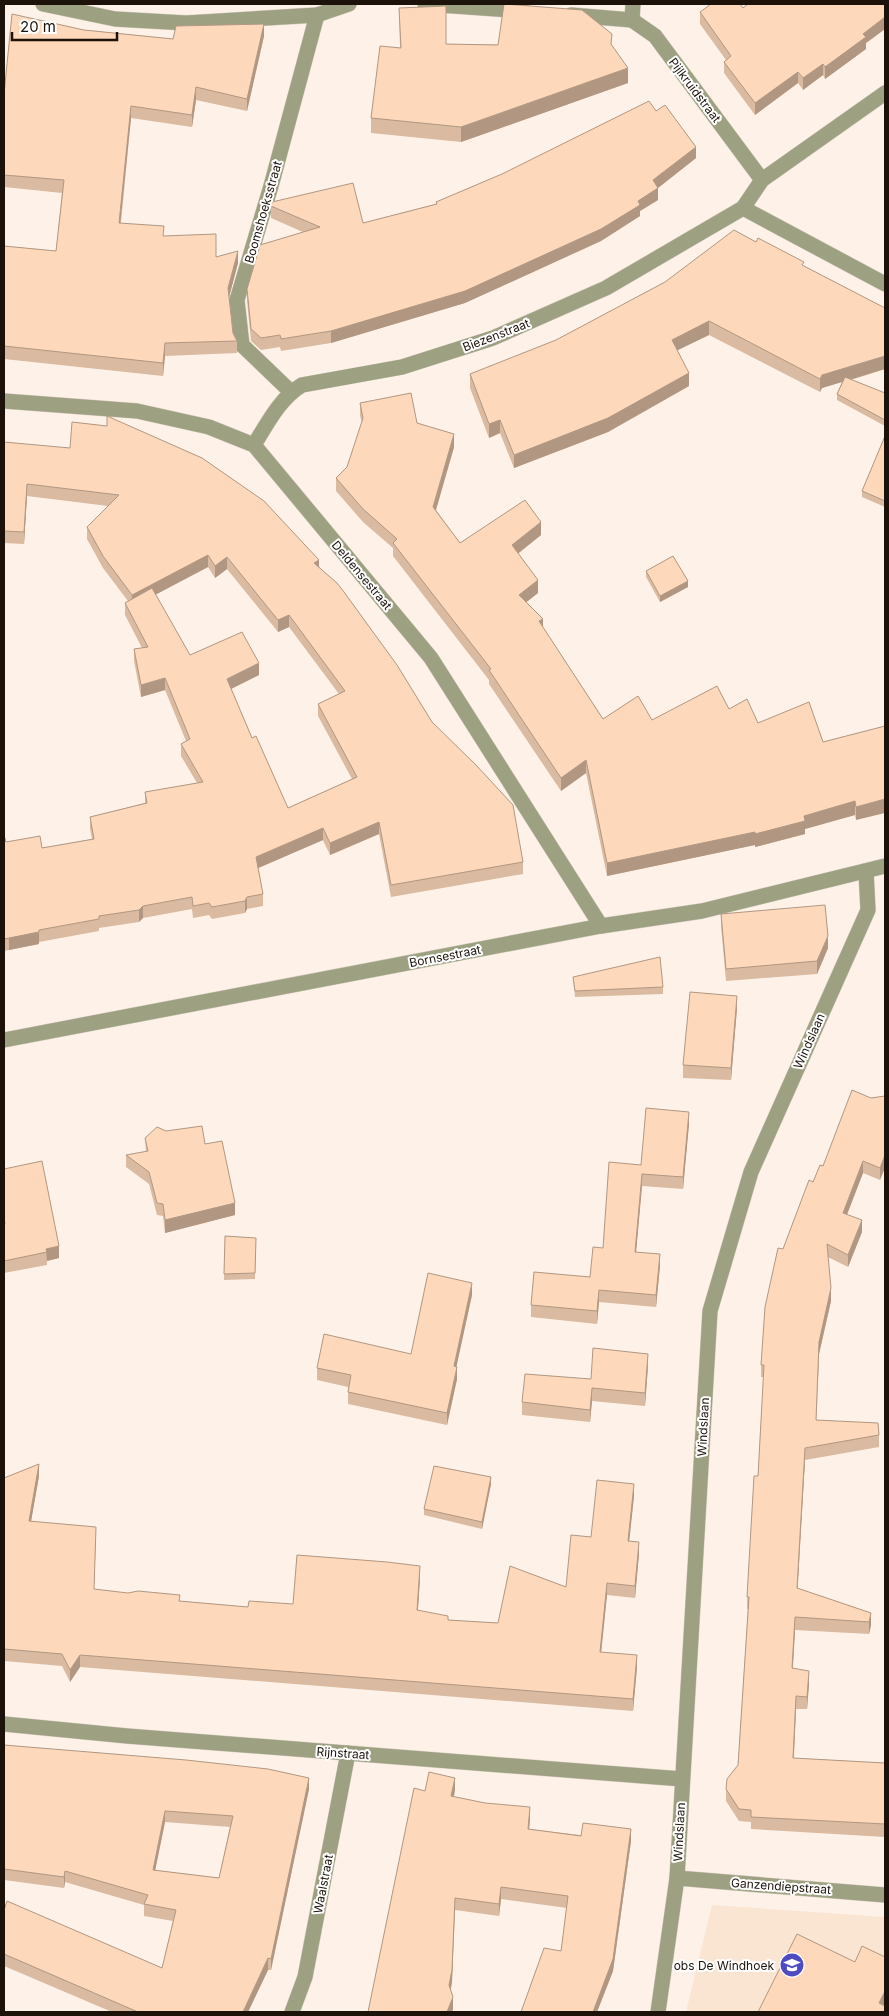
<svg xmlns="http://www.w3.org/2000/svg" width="889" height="2016" font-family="Inter,sans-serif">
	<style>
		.built { fill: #fae4d2 }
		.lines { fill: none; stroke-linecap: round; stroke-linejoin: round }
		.minor-casing { stroke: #dacec4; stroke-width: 16 }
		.minor { stroke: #9da182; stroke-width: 15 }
		.wall { fill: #dabaa0; fill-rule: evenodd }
		.shaded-wall { fill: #b19782 }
		.building { fill: #fdd8ba; stroke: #b19782; fill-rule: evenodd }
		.labels { text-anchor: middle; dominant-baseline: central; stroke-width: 4; stroke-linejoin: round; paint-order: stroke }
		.street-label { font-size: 12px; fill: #1c120a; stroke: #fff }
		.poi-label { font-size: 12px; fill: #1c120a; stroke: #fff; text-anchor: end }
	</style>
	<rect width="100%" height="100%" fill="#fef2e8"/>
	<path class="built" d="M 712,1905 L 885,1917 L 885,2012 L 686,2012 Z"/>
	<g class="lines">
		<defs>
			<g id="minor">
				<path d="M 43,4 L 115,19 L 186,23 L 317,15 L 349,4"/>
				<path d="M 425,4 L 524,11"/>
				<path d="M 571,15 L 632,20"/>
				<path d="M 632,20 L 655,36 L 762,180"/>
				<path d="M 632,20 L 633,4"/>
				<path d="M 743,208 L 885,284"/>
				<path d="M 291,392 L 242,345 L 237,300 L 271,186 L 317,15"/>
				<path d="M 4,401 L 137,411 L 209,427 L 254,445 L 431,658 L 601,926"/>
				<path d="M 254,445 C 267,424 280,398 302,385 L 402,367 L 493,338 L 606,288 L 743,208 L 762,180 L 885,93"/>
				<path d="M 4,1040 L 601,926 L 702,911 L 885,866"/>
				<path d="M 4,1724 L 127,1736 L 682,1779"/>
				<path d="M 677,1878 L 885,1895"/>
				<path d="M 292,2012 L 305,1977 L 348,1753"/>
				<path d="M 658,2012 L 677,1878 L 710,1311 L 751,1172 L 868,910 L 866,871"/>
			</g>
		</defs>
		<use href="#minor" class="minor-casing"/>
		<use href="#minor" class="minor"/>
	</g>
	<g class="wall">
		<path d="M 885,4 L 885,29 L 866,43 L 866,49 L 825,79 L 823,75 L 803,90 L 798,83 L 755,115 L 724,73 L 724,62 L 726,60 L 700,24 L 700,12 L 743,8 Z"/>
		<path d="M 399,8 L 446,44 L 612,46 L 628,83 L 461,142 L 371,133 L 371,118 L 400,48 Z"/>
		<path d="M 84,30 L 173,39 L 264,36 L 247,111 L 196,100 L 192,127 L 131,118 L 121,223 L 164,236 L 216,257 L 238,263 L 229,297 L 233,333 L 237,341 L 237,353 L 165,356 L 163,376 L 4,359 L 4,246 L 56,251 L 62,193 L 4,187 L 4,94 Z"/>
		<path d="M 656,111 L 696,158 L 658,188 L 658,200 L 640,211 L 640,216 L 601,241 L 465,303 L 331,343 L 281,351 L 280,347 L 261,350 L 251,341 L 247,301 L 247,289 L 303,232 L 271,218 L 271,206 L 363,223 L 436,204 L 436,202 Z"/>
		<path d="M 804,266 L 885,369 L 851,380 L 885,393 L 885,426 L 837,400 L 837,394 L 842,382 L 822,388 L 820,392 L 709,335 L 677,350 L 689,386 L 608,432 L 514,468 L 500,433 L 489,438 L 470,388 L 470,374 Z"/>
		<path d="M 360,403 L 417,423 L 454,447 L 436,510 L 460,543 L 541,535 L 518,554 L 538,593 L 526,602 L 603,719 L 652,720 L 729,709 L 758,723 L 823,742 L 885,726 L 856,820 L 855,815 L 805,829 L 805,834 L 755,847 L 755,845 L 607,876 L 586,773 L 561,791 L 489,684 L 489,680 L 393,556 L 393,548 L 363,522 L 336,491 L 336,478 L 347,467 L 362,423 L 360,416 Z"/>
		<path d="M 885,436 L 885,507 L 862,497 L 862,491 Z"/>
		<path d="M 4,442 L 319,566 L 432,722 L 523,862 L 523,874 L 391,897 L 379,834 L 330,855 L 323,840 L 258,868 L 263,894 L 263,906 L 247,909 L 245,913 L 212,919 L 209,915 L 193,918 L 192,909 L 143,918 L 139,922 L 99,928 L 99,931 L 39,942 L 39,944 L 4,951 L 4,835 L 6,842 L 42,848 L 92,839 L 90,829 L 90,817 L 145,803 L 145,792 L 197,783 L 181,756 L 181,744 L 186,741 L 165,690 L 141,697 L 134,661 L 134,649 L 142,648 L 125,615 L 125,603 L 128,601 L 103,568 L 87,539 L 87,527 L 108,506 L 27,496 L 24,544 L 4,543 ZM 208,567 L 215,578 L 227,569 L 278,632 L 289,627 L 339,694 L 318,704 L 318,716 L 352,779 L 288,808 L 252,738 L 231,689 L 259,675 L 190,655 L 155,595 Z"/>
		<path d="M 646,571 L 688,587 L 660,602 L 646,577 Z"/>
		<path d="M 721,914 L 828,948 L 817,974 L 726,981 L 721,926 Z"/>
		<path d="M 573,977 L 663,987 L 663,994 L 575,997 Z"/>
		<path d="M 737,1008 L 731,1080 L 683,1078 L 683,1065 Z"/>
		<path d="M 885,1096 L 880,1180 L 863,1173 L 847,1214 L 862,1232 L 848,1267 L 828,1257 L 831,1301 L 819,1354 L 816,1420 L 879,1435 L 879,1447 L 805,1460 L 797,1588 L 871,1613 L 871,1625 L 869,1634 L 795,1630 L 793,1668 L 809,1684 L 807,1709 L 796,1709 L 794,1758 L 885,1763 L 885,1837 L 751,1829 L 751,1822 L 739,1821 L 726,1801 L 726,1789 L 738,1765 L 748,1609 L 747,1609 L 747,1597 L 758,1476 L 764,1377 L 761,1377 L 761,1365 L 783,1249 L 813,1182 L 823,1166 L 871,1098 Z"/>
		<path d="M 689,1124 L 683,1189 L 642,1186 L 636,1252 L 660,1266 L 656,1307 L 599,1302 L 597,1324 L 531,1317 L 531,1305 L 590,1277 L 641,1165 Z"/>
		<path d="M 166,1131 L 205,1144 L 235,1215 L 165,1233 L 163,1216 L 157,1215 L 149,1184 L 126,1167 L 126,1155 L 146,1152 L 145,1138 Z"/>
		<path d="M 4,1169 L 59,1258 L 47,1261 L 47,1265 L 4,1273 Z"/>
		<path d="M 225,1236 L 256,1238 L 255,1279 L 224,1280 Z"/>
		<path d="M 472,1295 L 456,1366 L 457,1379 L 447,1425 L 348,1404 L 348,1387 L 317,1380 L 317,1368 L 411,1354 Z"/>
		<path d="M 648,1366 L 645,1406 L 592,1401 L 590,1422 L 522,1415 L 522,1402 L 591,1379 Z"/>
		<path d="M 39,1476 L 31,1521 L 96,1539 L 94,1589 L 180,1601 L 248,1607 L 293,1604 L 420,1578 L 418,1611 L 448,1620 L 498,1623 L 566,1587 L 591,1537 L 634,1496 L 629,1541 L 639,1554 L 635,1598 L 607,1595 L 601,1652 L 637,1667 L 633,1711 L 80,1667 L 70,1682 L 62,1666 L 4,1661 L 4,1478 Z"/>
		<path d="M 491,1484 L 482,1529 L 424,1515 L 424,1509 Z"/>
		<path d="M 4,1745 L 309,1789 L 271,1970 L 268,1970 L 248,2012 L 112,2012 L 4,1966 L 4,1910 L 162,1968 L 173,1921 L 144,1916 L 144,1905 L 65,1882 L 64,1888 L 4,1880 ZM 165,1822 L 230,1827 L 219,1878 L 155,1870 Z"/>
		<path d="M 455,1790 L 454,1797 L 530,1819 L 529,1829 L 631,1841 L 613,1971 L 597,2012 L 521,2012 L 561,1951 L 567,1908 L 501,1899 L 499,1916 L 455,1910 L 452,1982 L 451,1989 L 453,2009 L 452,2012 L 368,2012 L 425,1791 Z"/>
	</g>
	<g class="shaded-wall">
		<path d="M 885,17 L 885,29 L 866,43 L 866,49 L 825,79 L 825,67 L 863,34 Z"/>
		<path d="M 264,24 L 264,36 L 247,111 L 247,99 Z"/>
		<path d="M 823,64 L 823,75 L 803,90 L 803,78 Z"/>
		<path d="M 628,68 L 628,83 L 461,142 L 461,127 Z"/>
		<path d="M 798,72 L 798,83 L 755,115 L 755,103 Z"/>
		<path d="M 196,87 L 196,100 L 192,127 L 192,115 Z"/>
		<path d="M 131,106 L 131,118 L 119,235 L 119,223 Z"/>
		<path d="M 696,147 L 696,158 L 658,188 L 658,200 L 640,211 L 640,216 L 601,241 L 465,303 L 331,343 L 331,331 L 638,201 L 653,180 Z"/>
		<path d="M 238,251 L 238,263 L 228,301 L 228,288 Z"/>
		<path d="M 709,321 L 709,335 L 672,353 L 672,340 Z"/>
		<path d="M 165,343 L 165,356 L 163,376 L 163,363 Z"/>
		<path d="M 885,356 L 885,369 L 822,388 L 820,392 L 820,379 L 822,375 Z"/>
		<path d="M 689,373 L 689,386 L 608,432 L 514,468 L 514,455 Z"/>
		<path d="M 500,420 L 500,433 L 489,438 L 489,424 Z"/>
		<path d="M 454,434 L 454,447 L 433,520 L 433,507 Z"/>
		<path d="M 27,484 L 27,496 L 24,544 L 24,532 Z"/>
		<path d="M 541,522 L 541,535 L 512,558 L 512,545 Z"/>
		<path d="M 208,555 L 208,567 L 132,607 L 132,595 Z"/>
		<path d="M 227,557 L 227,569 L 215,578 L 215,566 Z"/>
		<path d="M 319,560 L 319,572 L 314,563 Z"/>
		<path d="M 538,580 L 538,593 L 519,608 L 519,595 Z"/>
		<path d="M 688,581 L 688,587 L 660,602 L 660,596 Z"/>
		<path d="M 289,615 L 289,627 L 278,632 L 278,620 Z"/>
		<path d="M 543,619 L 543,632 L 539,621 Z"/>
		<path d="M 259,663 L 259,675 L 227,691 L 227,679 Z"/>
		<path d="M 165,678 L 165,690 L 141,697 L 141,685 Z"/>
		<path d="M 586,760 L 586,773 L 561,791 L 561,778 Z"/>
		<path d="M 885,799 L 885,813 L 856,820 L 856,807 Z"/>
		<path d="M 855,801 L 855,815 L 805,829 L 805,834 L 755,847 L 755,834 L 804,816 Z"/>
		<path d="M 379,822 L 379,834 L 330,855 L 330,843 Z"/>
		<path d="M 323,828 L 323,840 L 256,869 L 256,857 Z"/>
		<path d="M 755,832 L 755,845 L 607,876 L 607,863 Z"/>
		<path d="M 247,897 L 247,909 L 245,913 L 245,901 Z"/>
		<path d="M 143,906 L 143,918 L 139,922 L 139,910 Z"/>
		<path d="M 39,930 L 39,944 L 9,950 L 9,938 Z"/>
		<path d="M 828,936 L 828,948 L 817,974 L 817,961 Z"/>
		<path d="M 737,996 L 737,1008 L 731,1080 L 731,1068 Z"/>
		<path d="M 689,1112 L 689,1124 L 683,1189 L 683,1177 Z"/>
		<path d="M 885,1155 L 885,1168 L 880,1180 L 880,1168 Z"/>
		<path d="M 863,1161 L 863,1173 L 843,1225 L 843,1213 Z"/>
		<path d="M 642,1174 L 642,1186 L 635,1264 L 635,1252 Z"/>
		<path d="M 235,1203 L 235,1215 L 165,1233 L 165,1220 Z"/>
		<path d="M 862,1220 L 862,1232 L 848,1267 L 848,1255 Z"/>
		<path d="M 59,1246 L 59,1258 L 47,1261 L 46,1249 Z"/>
		<path d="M 660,1254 L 660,1266 L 656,1307 L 656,1295 Z"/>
		<path d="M 472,1283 L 472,1295 L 454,1378 L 454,1366 Z"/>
		<path d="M 831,1288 L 831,1301 L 819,1354 L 816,1432 L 819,1342 Z"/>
		<path d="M 599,1290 L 599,1302 L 597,1324 L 597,1311 Z"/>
		<path d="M 648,1354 L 648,1366 L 645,1406 L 645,1393 Z"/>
		<path d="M 457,1367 L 457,1379 L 447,1425 L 447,1413 Z"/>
		<path d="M 592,1388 L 592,1401 L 590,1422 L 590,1410 Z"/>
		<path d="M 805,1448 L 805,1460 L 797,1600 L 797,1588 Z"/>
		<path d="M 39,1464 L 39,1476 L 29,1533 L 29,1521 Z"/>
		<path d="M 491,1477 L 491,1484 L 482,1529 L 482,1522 Z"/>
		<path d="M 634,1484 L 634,1496 L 628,1553 L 628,1541 Z"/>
		<path d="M 639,1542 L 639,1554 L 635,1598 L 635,1586 Z"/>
		<path d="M 420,1566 L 420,1578 L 417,1622 L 417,1610 Z"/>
		<path d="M 607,1583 L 607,1595 L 600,1664 L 600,1652 Z"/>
		<path d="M 871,1613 L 871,1625 L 869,1634 L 869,1622 Z"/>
		<path d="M 795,1617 L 795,1630 L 792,1680 L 792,1668 Z"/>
		<path d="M 80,1655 L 80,1667 L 70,1682 L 70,1670 Z"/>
		<path d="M 637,1655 L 637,1667 L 633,1711 L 633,1699 Z"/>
		<path d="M 809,1671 L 809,1684 L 807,1709 L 807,1697 Z"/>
		<path d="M 796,1696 L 796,1709 L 793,1770 L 793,1758 Z"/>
		<path d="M 309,1778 L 309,1789 L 271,1970 L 271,1959 Z"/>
		<path d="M 455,1778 L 455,1790 L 451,1808 L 451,1796 Z"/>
		<path d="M 530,1807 L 530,1819 L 528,1841 L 528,1829 Z"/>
		<path d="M 165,1811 L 165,1822 L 153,1881 L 153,1870 Z"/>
		<path d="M 631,1829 L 631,1841 L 613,1971 L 597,2012 L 593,2012 Z"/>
		<path d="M 65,1871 L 65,1882 L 64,1888 L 64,1877 Z"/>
		<path d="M 501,1887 L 501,1899 L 499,1916 L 499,1904 Z"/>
		<path d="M 455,1898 L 452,1982 L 449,1997 L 449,1985 Z"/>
		<path d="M 268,1958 L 268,1970 L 248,2012 L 243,2012 Z"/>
		<path d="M 885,1991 L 885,2009 L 879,2003 Z"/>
		<path d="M 453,1997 L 453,2009 L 452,2012 L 447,2012 Z"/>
	</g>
	<g class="building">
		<path d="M 504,4 L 582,10 L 612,34 L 611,44 L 628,68 L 461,127 L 371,118 L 380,46 L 401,48 L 399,8 L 446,6 L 446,44 L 498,45 Z"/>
		<path d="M 711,4 L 740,4 L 743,8 L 748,4 L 885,4 L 885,17 L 863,34 L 866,37 L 825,67 L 823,64 L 803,78 L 798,72 L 755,103 L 724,62 L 731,56 L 700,12 Z"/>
		<path d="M 12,14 L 84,30 L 173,39 L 176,26 L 264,24 L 247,99 L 196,87 L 192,115 L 131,106 L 119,223 L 164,226 L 163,236 L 216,234 L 216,257 L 238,251 L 228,288 L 233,333 L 237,341 L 165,343 L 163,363 L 4,346 L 4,246 L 56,251 L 64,180 L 4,175 L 4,94 Z"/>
		<path d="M 649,101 L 656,111 L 665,105 L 696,147 L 653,180 L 658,188 L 638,201 L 640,205 L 601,229 L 465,291 L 331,331 L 281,339 L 280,335 L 261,338 L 251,329 L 247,289 L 260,245 L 320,227 L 271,206 L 272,202 L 353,183 L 363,223 L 437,204 L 436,202 L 502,174 Z"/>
		<path d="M 734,230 L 756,242 L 758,238 L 804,262 L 802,265 L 885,308 L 885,356 L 822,375 L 820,379 L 709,321 L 672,340 L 689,373 L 608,418 L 514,455 L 500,420 L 489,424 L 470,374 L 556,340 L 665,282 Z"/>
		<path d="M 845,377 L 885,393 L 885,420 L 837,394 Z"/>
		<path d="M 411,393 L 417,423 L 454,434 L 433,507 L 460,543 L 525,500 L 541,522 L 512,545 L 538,580 L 519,595 L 543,619 L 539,621 L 603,719 L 638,696 L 652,720 L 717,686 L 729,709 L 747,699 L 758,723 L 809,702 L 823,742 L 885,726 L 885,799 L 856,807 L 855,801 L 804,816 L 805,821 L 755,834 L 755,832 L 607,863 L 586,760 L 561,778 L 489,670 L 491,669 L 393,543 L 397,539 L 363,509 L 336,478 L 347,467 L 363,418 L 360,403 Z"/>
		<path d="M 107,416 L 202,458 L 264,501 L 319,560 L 314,563 L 337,583 L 344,592 L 397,665 L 432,722 L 476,765 L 513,805 L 523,862 L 391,885 L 379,822 L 330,843 L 323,828 L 256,857 L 263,894 L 247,897 L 245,901 L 212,907 L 209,903 L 193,906 L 192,897 L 143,906 L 139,910 L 99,916 L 99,919 L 39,930 L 39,932 L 4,939 L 4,835 L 6,842 L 40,836 L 42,848 L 94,839 L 90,817 L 147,803 L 145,792 L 203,782 L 181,744 L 190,739 L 165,678 L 141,685 L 134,649 L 148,647 L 125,603 L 152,588 L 190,655 L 242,632 L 259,663 L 227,679 L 252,738 L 256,736 L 288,808 L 357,777 L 318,704 L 345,691 L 289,615 L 278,620 L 227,557 L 215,566 L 208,555 L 132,595 L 103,556 L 87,527 L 119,495 L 27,484 L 24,532 L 4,531 L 4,442 L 70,448 L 72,422 L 107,426 Z"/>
		<path d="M 885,436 L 885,501 L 862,491 Z"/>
		<path d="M 673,556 L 688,581 L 660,596 L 646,571 Z"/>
		<path d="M 825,905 L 828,936 L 817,961 L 726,969 L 721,914 Z"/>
		<path d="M 660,957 L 663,987 L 575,991 L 573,977 Z"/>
		<path d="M 690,992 L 737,996 L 731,1068 L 683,1065 Z"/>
		<path d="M 852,1090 L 871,1098 L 885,1096 L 885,1155 L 880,1168 L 863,1161 L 843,1213 L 862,1220 L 848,1255 L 827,1244 L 831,1288 L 819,1342 L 816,1420 L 878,1423 L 879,1435 L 805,1448 L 797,1588 L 871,1613 L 869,1622 L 795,1617 L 792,1668 L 809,1671 L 807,1697 L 796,1696 L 793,1758 L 885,1763 L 885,1824 L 751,1817 L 751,1810 L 739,1809 L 726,1789 L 727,1779 L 738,1765 L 749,1597 L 747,1597 L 754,1476 L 758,1476 L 764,1365 L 761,1365 L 765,1307 L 778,1248 L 783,1249 L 809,1180 L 813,1182 L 820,1165 L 823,1166 Z"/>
		<path d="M 646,1108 L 689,1112 L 683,1177 L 642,1174 L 635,1252 L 660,1254 L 656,1295 L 599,1290 L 597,1311 L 531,1305 L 534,1272 L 590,1277 L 593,1247 L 603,1248 L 609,1162 L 641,1165 Z"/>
		<path d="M 202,1126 L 205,1144 L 222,1141 L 235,1203 L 165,1220 L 163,1204 L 157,1203 L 149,1172 L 126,1155 L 148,1151 L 145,1138 L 157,1127 L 166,1131 Z"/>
		<path d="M 42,1161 L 59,1246 L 46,1249 L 47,1252 L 4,1261 L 4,1225 L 5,1224 L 4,1218 L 4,1169 Z"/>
		<path d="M 225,1236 L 256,1238 L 255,1273 L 224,1274 Z"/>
		<path d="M 428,1273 L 472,1283 L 454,1366 L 457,1367 L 447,1413 L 348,1392 L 351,1375 L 317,1368 L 324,1334 L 411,1354 Z"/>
		<path d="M 593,1348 L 648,1354 L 645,1393 L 592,1388 L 590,1410 L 522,1402 L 525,1374 L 591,1379 Z"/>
		<path d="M 39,1464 L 29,1521 L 96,1527 L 94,1589 L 128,1593 L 138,1591 L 180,1595 L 179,1601 L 248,1607 L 249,1601 L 293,1604 L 297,1555 L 387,1562 L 420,1566 L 417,1610 L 448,1616 L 448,1620 L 498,1623 L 510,1566 L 566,1587 L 571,1535 L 591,1537 L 597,1480 L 634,1484 L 628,1541 L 639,1542 L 635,1586 L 607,1583 L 600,1652 L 637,1655 L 633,1699 L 80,1655 L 70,1670 L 62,1654 L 4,1649 L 4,1478 Z"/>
		<path d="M 434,1466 L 491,1477 L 482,1522 L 424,1509 Z"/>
		<path d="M 4,1745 L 186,1760 L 268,1769 L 309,1778 L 271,1959 L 268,1958 L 243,2012 L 138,2012 L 4,1954 L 4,1910 L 7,1901 L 162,1968 L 176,1910 L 144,1904 L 148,1895 L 65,1871 L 64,1877 L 4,1869 ZM 165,1811 L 233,1816 L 219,1878 L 153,1870 Z"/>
		<path d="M 429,1772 L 455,1778 L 451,1796 L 485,1803 L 530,1807 L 528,1829 L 581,1836 L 583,1823 L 631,1829 L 613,1959 L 593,2012 L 521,2012 L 544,1948 L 561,1951 L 568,1896 L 501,1887 L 499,1904 L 455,1898 L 452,1970 L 449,1985 L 453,1997 L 447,2012 L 368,2012 L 414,1788 L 425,1791 Z"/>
		<path d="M 797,1934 L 855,1962 L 862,1946 L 885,1957 L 885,1991 L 879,2003 L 885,2006 L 885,2012 L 758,2012 Z"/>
	</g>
	<defs>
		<symbol id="school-disc" viewBox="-11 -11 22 22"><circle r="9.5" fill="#4e4ac0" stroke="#fff"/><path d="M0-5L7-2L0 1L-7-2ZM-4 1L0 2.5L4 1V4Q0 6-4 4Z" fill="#fff"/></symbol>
	</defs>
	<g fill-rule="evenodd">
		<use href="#school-disc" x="778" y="1951" width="28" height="28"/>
	</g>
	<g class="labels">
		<g class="street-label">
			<text transform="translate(695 90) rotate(53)">Pijlkruidstraat</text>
			<text transform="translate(263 212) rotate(-74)">Boomshoeksstraat</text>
			<text transform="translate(496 335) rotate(-21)">Biezenstraat</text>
			<text transform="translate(362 575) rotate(50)">Deldensestraat</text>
			<text transform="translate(445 956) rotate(-11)">Bornsestraat</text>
			<text transform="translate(809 1041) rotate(-66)">Windslaan</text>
			<text transform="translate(703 1427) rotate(-87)">Windslaan</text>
			<text transform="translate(343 1753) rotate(4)">Rijnstraat</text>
			<text transform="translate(679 1832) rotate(-87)">Windslaan</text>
			<text transform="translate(323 1884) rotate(-79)">Waalstraat</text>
			<text transform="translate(781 1886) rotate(4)">Ganzendiepstraat</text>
		</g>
		<g class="poi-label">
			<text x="774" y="1965">obs De Windhoek</text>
		</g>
	</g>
	<rect width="889" height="2016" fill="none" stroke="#1c120a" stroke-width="10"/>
	<path d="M12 32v8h105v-8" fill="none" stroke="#1c120a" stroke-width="2.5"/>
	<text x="20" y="32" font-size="15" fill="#1c120a" stroke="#ffffff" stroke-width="4" paint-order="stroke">20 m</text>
</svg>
